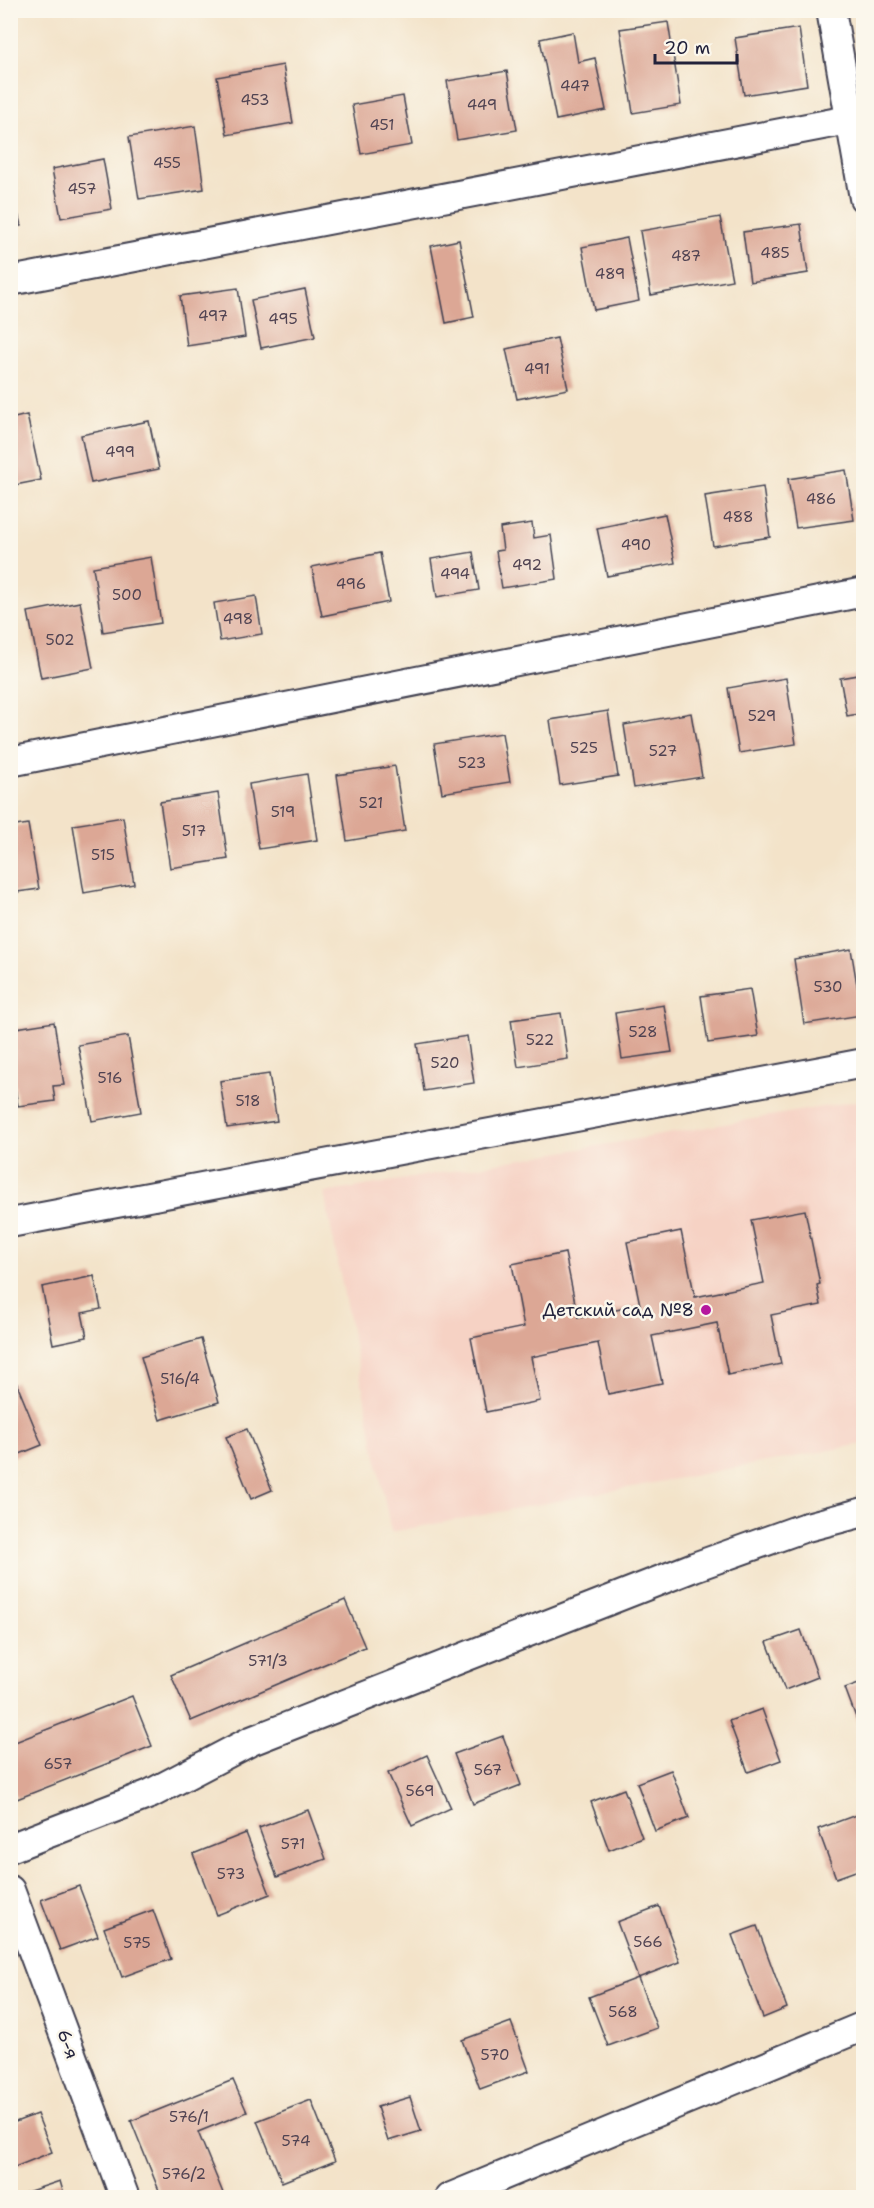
<svg xmlns="http://www.w3.org/2000/svg" width="874" height="2208" font-family="'Shantell Sans',sans-serif">
	<style>
		.built { fill: #f6d2c4 }
		.building { fill: #dca795 }
		.lines { fill: none; stroke-linecap: round; stroke-linejoin: round }
		.minor-casing { stroke: #413f50; stroke-width: 32 }
		.minor { stroke: #fff; stroke-width: 28 }
		.poi-dot { fill: #b5179e; stroke: #fbf7ec; stroke-width: 2 }
		.labels { text-anchor: middle; dominant-baseline: central; stroke-width: 5; stroke-linejoin: round; paint-order: stroke }
		.number-label { font-size: 15px; fill: #504352 }
		.poi-label { font-size: 18px; fill: #22223b; stroke: #fbf7ec; text-anchor: end }
		.street-label { font-size: 18px; fill: #22223b; stroke: #fbf7ec }
	</style>
	<rect width="100%" height="100%" fill="#fbf7ec"/>
	<filter id="ink" filterUnits="userSpaceOnUse"><feTurbulence type="fractalNoise" baseFrequency=".0167" numOctaves="2"/><feDisplacementMap in="SourceGraphic" scale="12" xChannelSelector="R" yChannelSelector="G"/><feConvolveMatrix kernelMatrix="1 2 1 2 8 2 1 2 1" color-interpolation-filters="sRGB"/></filter>
	<filter id="wash" filterUnits="userSpaceOnUse"><feTurbulence type="fractalNoise" baseFrequency=".008" numOctaves="4" result="noise"/><feDisplacementMap in="SourceGraphic" scale="24" xChannelSelector="R" yChannelSelector="G"/><feGaussianBlur stdDeviation="1.35" result="paint"/><feColorMatrix in="noise" values="0 0 0 0 0 0 0 0 0 0 0 0 0 0 0 0 0 1.4 0 .05"/><feComposite in="paint" operator="in"/></filter>
	<g filter="url(#wash)">
		<rect width="100%" height="100%" fill="#f3e3c9"/>
		<path class="built" d="M 863,1100 L 863,1444 L 391,1532 L 324,1193 Z"/>
		<g id="blocks">
			<g class="building">
				<path d="M 668,22 L 681,105 L 633,113 L 620,29 Z"/>
				<path d="M 799,28 L 807,85 L 744,95 L 735,38 Z"/>
				<path d="M 573,32 L 578,62 L 595,58 L 606,110 L 556,120 L 540,39 Z"/>
				<path d="M 283,65 L 293,123 L 227,135 L 217,77 Z"/>
				<path d="M 507,71 L 517,130 L 457,140 L 447,81 Z"/>
				<path d="M 403,96 L 412,145 L 361,154 L 352,105 Z"/>
				<path d="M 195,126 L 204,189 L 139,199 L 129,137 Z"/>
				<path d="M 103,159 L 112,209 L 61,218 L 52,169 Z"/>
				<path d="M 10,179 L 21,226 L 10,228 Z"/>
				<path d="M 720,217 L 732,280 L 651,295 L 640,231 Z"/>
				<path d="M 801,224 L 808,273 L 750,282 L 743,232 Z"/>
				<path d="M 627,238 L 639,301 L 594,310 L 582,247 Z"/>
				<path d="M 459,240 L 474,317 L 446,323 L 431,246 Z"/>
				<path d="M 238,288 L 245,337 L 187,346 L 180,296 Z"/>
				<path d="M 305,289 L 315,337 L 261,348 L 251,300 Z"/>
				<path d="M 557,338 L 568,389 L 517,399 L 506,349 Z"/>
				<path d="M 27,415 L 41,480 L 10,486 L 10,419 Z"/>
				<path d="M 149,421 L 159,469 L 91,483 L 81,435 Z"/>
				<path d="M 846,470 L 854,520 L 796,528 L 788,479 Z"/>
				<path d="M 763,487 L 770,537 L 713,546 L 705,496 Z"/>
				<path d="M 665,514 L 675,563 L 607,576 L 597,528 Z"/>
				<path d="M 532,523 L 534,538 L 551,535 L 557,579 L 502,588 L 496,551 L 503,550 L 500,528 Z"/>
				<path d="M 473,552 L 479,590 L 437,597 L 431,559 Z"/>
				<path d="M 380,553 L 389,602 L 322,616 L 312,567 Z"/>
				<path d="M 151,557 L 161,623 L 103,632 L 93,567 Z"/>
				<path d="M 256,596 L 262,634 L 220,641 L 214,603 Z"/>
				<path d="M 80,602 L 93,668 L 41,678 L 28,612 Z"/>
				<path d="M 864,674 L 864,713 L 847,716 L 840,678 Z"/>
				<path d="M 786,678 L 796,744 L 739,753 L 728,688 Z"/>
				<path d="M 608,711 L 618,776 L 560,785 L 550,720 Z"/>
				<path d="M 691,713 L 702,777 L 634,788 L 624,725 Z"/>
				<path d="M 502,733 L 510,782 L 442,793 L 434,744 Z"/>
				<path d="M 395,766 L 405,831 L 347,841 L 337,775 Z"/>
				<path d="M 307,774 L 317,840 L 259,849 L 249,784 Z"/>
				<path d="M 218,793 L 228,859 L 170,868 L 160,802 Z"/>
				<path d="M 123,817 L 134,884 L 84,893 L 73,825 Z"/>
				<path d="M 28,824 L 39,889 L 10,893 L 10,827 Z"/>
				<path d="M 851,949 L 862,1015 L 804,1024 L 794,959 Z"/>
				<path d="M 750,989 L 758,1036 L 708,1043 L 701,996 Z"/>
				<path d="M 664,1005 L 672,1052 L 622,1059 L 615,1013 Z"/>
				<path d="M 561,1013 L 568,1059 L 518,1067 L 511,1020 Z"/>
				<path d="M 54,1022 L 64,1085 L 53,1086 L 55,1101 L 18,1106 L 10,1059 L 10,1029 Z"/>
				<path d="M 128,1036 L 141,1112 L 92,1121 L 78,1045 Z"/>
				<path d="M 467,1036 L 474,1083 L 424,1091 L 417,1044 Z"/>
				<path d="M 269,1074 L 277,1121 L 227,1128 L 220,1081 Z"/>
				<path d="M 805,1210 L 820,1284 L 817,1285 L 821,1305 L 771,1315 L 781,1364 L 728,1375 L 717,1323 L 652,1336 L 662,1383 L 608,1394 L 598,1343 L 531,1357 L 540,1401 L 486,1412 L 471,1338 L 524,1327 L 512,1264 L 565,1253 L 578,1318 L 640,1305 L 627,1242 L 681,1231 L 695,1297 L 764,1283 L 751,1220 Z"/>
				<path d="M 94,1276 L 101,1309 L 82,1313 L 87,1337 L 53,1344 L 42,1287 Z"/>
				<path d="M 201,1339 L 219,1402 L 160,1420 L 141,1357 Z"/>
				<path d="M 16,1382 L 42,1445 L 10,1458 L 10,1385 Z"/>
				<path d="M 247,1429 L 272,1490 L 251,1499 L 226,1437 Z"/>
				<path d="M 345,1600 L 365,1647 L 191,1721 L 171,1675 Z"/>
				<path d="M 801,1630 L 818,1677 L 785,1690 L 767,1642 Z"/>
				<path d="M 864,1681 L 864,1736 L 863,1736 L 845,1688 Z"/>
				<path d="M 132,1696 L 152,1746 L 17,1799 L 10,1782 L 10,1744 Z"/>
				<path d="M 762,1709 L 781,1760 L 748,1772 L 729,1721 Z"/>
				<path d="M 503,1736 L 521,1785 L 473,1804 L 454,1754 Z"/>
				<path d="M 427,1755 L 451,1808 L 412,1826 L 388,1773 Z"/>
				<path d="M 671,1770 L 689,1818 L 655,1831 L 637,1783 Z"/>
				<path d="M 624,1789 L 642,1837 L 609,1850 L 591,1802 Z"/>
				<path d="M 308,1810 L 326,1859 L 277,1877 L 259,1828 Z"/>
				<path d="M 864,1812 L 864,1868 L 836,1878 L 818,1829 Z"/>
				<path d="M 246,1833 L 270,1894 L 217,1915 L 193,1854 Z"/>
				<path d="M 79,1886 L 98,1936 L 60,1950 L 41,1900 Z"/>
				<path d="M 659,1906 L 680,1962 L 638,1978 L 617,1922 Z"/>
				<path d="M 153,1910 L 171,1959 L 122,1977 L 104,1928 Z"/>
				<path d="M 757,1926 L 787,2008 L 763,2018 L 732,1935 Z"/>
				<path d="M 638,1978 L 657,2028 L 608,2046 L 589,1997 Z"/>
				<path d="M 511,2022 L 529,2071 L 480,2089 L 462,2040 Z"/>
				<path d="M 233,2080 L 247,2112 L 198,2132 L 223,2193 L 212,2198 L 162,2198 L 131,2121 Z"/>
				<path d="M 410,2097 L 421,2131 L 388,2141 L 377,2107 Z"/>
				<path d="M 311,2100 L 335,2161 L 282,2182 L 257,2121 Z"/>
				<path d="M 37,2114 L 52,2152 L 10,2169 L 10,2124 Z"/>
				<path d="M 60,2181 L 65,2198 L 12,2198 L 12,2197 Z"/>
			</g>
		</g>
	</g>
	<g filter="url(#ink)">
		<use href="#blocks" fill-opacity="0" stroke="#413f50" stroke-width="1.5"/>
		<g class="lines">
			<defs>
				<g id="minor">
					<path d="M 831,10 L 864,198"/>
					<path d="M 10,281 L 864,117"/>
					<path d="M 10,762 L 864,592"/>
					<path d="M 10,1223 L 864,1063"/>
					<path d="M 10,1848 L 150,1794 L 251,1741 L 694,1567 L 803,1528 L 864,1512"/>
					<path d="M 10,1890 L 125,2198"/>
					<path d="M 449,2198 L 864,2026"/>
				</g>
			</defs>
			<use href="#minor" class="minor-casing"/>
			<use href="#minor" class="minor"/>
		</g>
	</g>
	<circle class="poi-dot" cx="706" cy="1310" r="6"/>
	<g class="labels">
		<g class="number-label">
			<text x="575" y="86">447</text>
			<text x="255" y="100">453</text>
			<text x="482" y="105">449</text>
			<text x="382" y="125">451</text>
			<text x="167" y="163">455</text>
			<text x="82" y="189">457</text>
			<text x="775" y="253">485</text>
			<text x="686" y="256">487</text>
			<text x="610" y="274">489</text>
			<text x="213" y="316">497</text>
			<text x="283" y="319">495</text>
			<text x="537" y="369">491</text>
			<text x="120" y="452">499</text>
			<text x="821" y="499">486</text>
			<text x="738" y="517">488</text>
			<text x="636" y="545">490</text>
			<text x="527" y="565">492</text>
			<text x="455" y="574">494</text>
			<text x="351" y="584">496</text>
			<text x="127" y="595">500</text>
			<text x="238" y="619">498</text>
			<text x="60" y="640">502</text>
			<text x="762" y="716">529</text>
			<text x="584" y="748">525</text>
			<text x="663" y="751">527</text>
			<text x="472" y="763">523</text>
			<text x="371" y="803">521</text>
			<text x="283" y="812">519</text>
			<text x="194" y="831">517</text>
			<text x="103" y="855">515</text>
			<text x="828" y="987">530</text>
			<text x="643" y="1032">528</text>
			<text x="540" y="1040">522</text>
			<text x="445" y="1063">520</text>
			<text x="110" y="1078">516</text>
			<text x="248" y="1101">518</text>
			<text x="180" y="1379">516/4</text>
			<text x="268" y="1661">571/3</text>
			<text x="58" y="1764">657</text>
			<text x="488" y="1770">567</text>
			<text x="420" y="1791">569</text>
			<text x="293" y="1844">571</text>
			<text x="231" y="1874">573</text>
			<text x="648" y="1942">566</text>
			<text x="137" y="1943">575</text>
			<text x="623" y="2012">568</text>
			<text x="495" y="2055">570</text>
			<text x="189" y="2117">576/1</text>
			<text x="296" y="2141">574</text>
			<text x="184" y="2174">576/2</text>
		</g>
		<g class="poi-label">
			<text x="694" y="1310">Детский сад №8</text>
		</g>
		<g class="street-label">
			<text transform="translate(68 2044) rotate(70)">6-я</text>
		</g>
	</g>
	<rect width="874" height="2208" fill="none" stroke="#fbf7ec" stroke-width="36"/>
	<path d="M655 54v9h82v-9" fill="none" stroke="#22223b" stroke-width="3"/>
	<text x="664" y="54" font-size="18" fill="#22223b" stroke="#fbf7ec" stroke-width="4.5" paint-order="stroke">20 m</text>
</svg>
